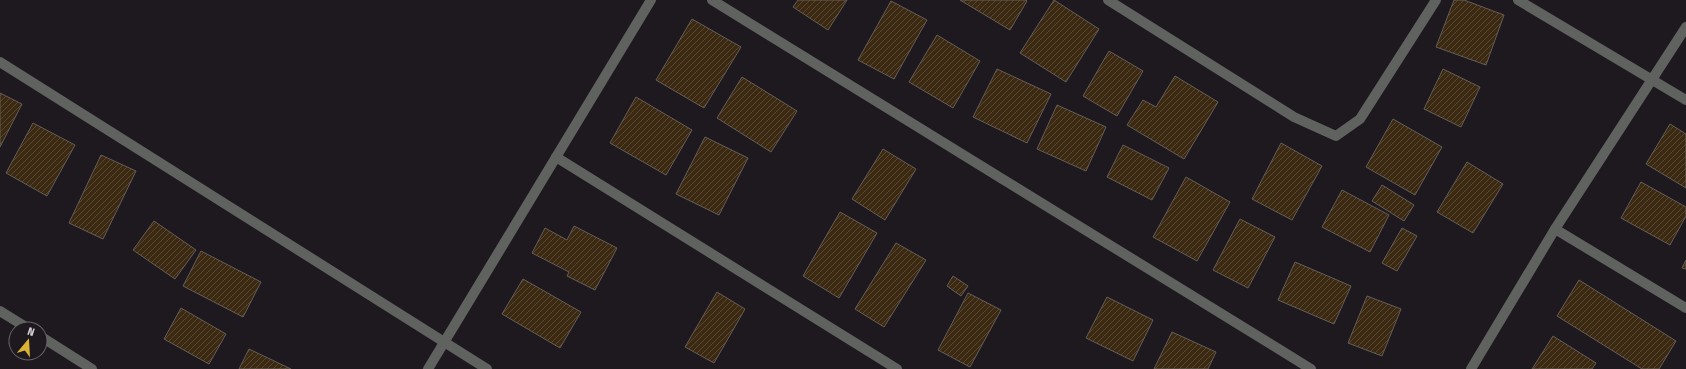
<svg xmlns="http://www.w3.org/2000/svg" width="1686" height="369" font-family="'Fira Sans Condensed',sans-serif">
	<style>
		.building { fill: url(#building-hatch); stroke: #645e57 }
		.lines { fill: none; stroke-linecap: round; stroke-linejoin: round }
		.minor { stroke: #60625f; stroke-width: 10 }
	</style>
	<defs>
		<pattern id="building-hatch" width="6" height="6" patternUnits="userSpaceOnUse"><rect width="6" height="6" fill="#3b2911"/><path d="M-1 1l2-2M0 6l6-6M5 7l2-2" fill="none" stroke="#574733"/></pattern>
	</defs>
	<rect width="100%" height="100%" fill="#1e191f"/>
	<g class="building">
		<path d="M 798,0 L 847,0 L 828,30 L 793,7 Z"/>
		<path d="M 960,0 L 1026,0 L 1027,1 L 1010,30 Z"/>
		<path d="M 1054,0 L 1099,29 L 1066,82 L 1020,53 Z"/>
		<path d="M 1454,0 L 1464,0 L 1504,15 L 1486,65 L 1436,47 Z"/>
		<path d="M 891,1 L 927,20 L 894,79 L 858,60 Z"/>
		<path d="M 692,19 L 741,47 L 704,108 L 656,80 Z"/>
		<path d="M 937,35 L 980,61 L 953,108 L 909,82 Z"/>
		<path d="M 1109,51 L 1143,71 L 1117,116 L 1083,96 Z"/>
		<path d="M 997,69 L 1051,94 L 1027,143 L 973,117 Z"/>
		<path d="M 1443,69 L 1480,87 L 1461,127 L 1424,109 Z"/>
		<path d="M 1175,76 L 1218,102 L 1184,159 L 1127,125 L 1143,100 L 1156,107 Z"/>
		<path d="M 742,77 L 797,111 L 771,152 L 717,118 Z"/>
		<path d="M 0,93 L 22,104 L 0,147 Z"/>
		<path d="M 636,97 L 692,130 L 666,175 L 610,143 Z"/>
		<path d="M 1057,105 L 1106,127 L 1086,171 L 1037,149 Z"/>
		<path d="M 1393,119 L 1442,147 L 1415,195 L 1366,167 Z"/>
		<path d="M 33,123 L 75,145 L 47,196 L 6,173 Z"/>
		<path d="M 1670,124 L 1686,134 L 1686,188 L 1646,164 Z"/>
		<path d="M 705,137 L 748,158 L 719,215 L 676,194 Z"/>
		<path d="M 1281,143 L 1322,166 L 1292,220 L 1252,199 Z"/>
		<path d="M 1123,145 L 1169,168 L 1152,200 L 1107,177 Z"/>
		<path d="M 883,149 L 916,169 L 885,220 L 852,199 Z"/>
		<path d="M 101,155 L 136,171 L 103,239 L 69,223 Z"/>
		<path d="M 1467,162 L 1503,184 L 1473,233 L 1437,212 Z"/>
		<path d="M 1186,177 L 1230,202 L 1197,261 L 1153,237 Z"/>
		<path d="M 1641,182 L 1686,207 L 1686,216 L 1670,245 L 1621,218 Z"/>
		<path d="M 1382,185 L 1414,205 L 1404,221 L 1372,201 Z"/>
		<path d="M 1342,190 L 1389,215 L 1370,252 L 1322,227 Z"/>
		<path d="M 840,212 L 877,233 L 839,298 L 803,276 Z"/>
		<path d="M 1240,219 L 1275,237 L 1248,288 L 1213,270 Z"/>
		<path d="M 154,221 L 196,250 L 175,279 L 133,250 Z"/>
		<path d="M 574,226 L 617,248 L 595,290 L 567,276 L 569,272 L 532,253 L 545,228 L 567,240 Z"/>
		<path d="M 1402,228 L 1417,236 L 1397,271 L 1382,263 Z"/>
		<path d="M 896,243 L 926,260 L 884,327 L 855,309 Z"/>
		<path d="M 201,251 L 261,282 L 243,317 L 183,286 Z"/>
		<path d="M 1686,260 L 1686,269 L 1682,268 Z"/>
		<path d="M 1295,262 L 1351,286 L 1334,324 L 1278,300 Z"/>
		<path d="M 953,276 L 968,286 L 961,296 L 947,286 Z"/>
		<path d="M 523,279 L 581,312 L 560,348 L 502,314 Z"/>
		<path d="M 1579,280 L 1676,341 L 1659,369 L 1642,369 L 1557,316 Z"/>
		<path d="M 717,292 L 745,309 L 714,363 L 685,347 Z"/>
		<path d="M 968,293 L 1001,310 L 970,367 L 938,350 Z"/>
		<path d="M 1367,296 L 1401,309 L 1382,356 L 1348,343 Z"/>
		<path d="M 1107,297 L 1153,320 L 1133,361 L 1086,338 Z"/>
		<path d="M 181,308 L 226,334 L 209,364 L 164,339 Z"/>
		<path d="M 1172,332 L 1216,352 L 1208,369 L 1154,369 Z"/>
		<path d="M 1553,336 L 1596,363 L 1592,369 L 1532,369 Z"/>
		<path d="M 249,349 L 291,369 L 239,369 Z"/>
	</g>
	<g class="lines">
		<g class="minor">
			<path d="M 712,0 L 1311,369"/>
			<path d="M 1108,0 L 1294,117 L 1336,136 L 1360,119 L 1436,0"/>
			<path d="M 1518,0 L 1686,100"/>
			<path d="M 0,62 L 487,369"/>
			<path d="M 556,157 L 897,369"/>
			<path d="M 1555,229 L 1686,308"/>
			<path d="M 0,311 L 29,329"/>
			<path d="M 40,336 L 92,369"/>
			<path d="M 428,369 L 651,0"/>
			<path d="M 1471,369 L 1555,229 L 1686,27"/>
		</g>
	</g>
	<g transform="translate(28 341) rotate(18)"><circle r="19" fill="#1e191f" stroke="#686369"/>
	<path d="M0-3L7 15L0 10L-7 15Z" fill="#dcb233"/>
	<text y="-6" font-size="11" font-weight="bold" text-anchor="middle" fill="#d7d3d8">N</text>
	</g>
</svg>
